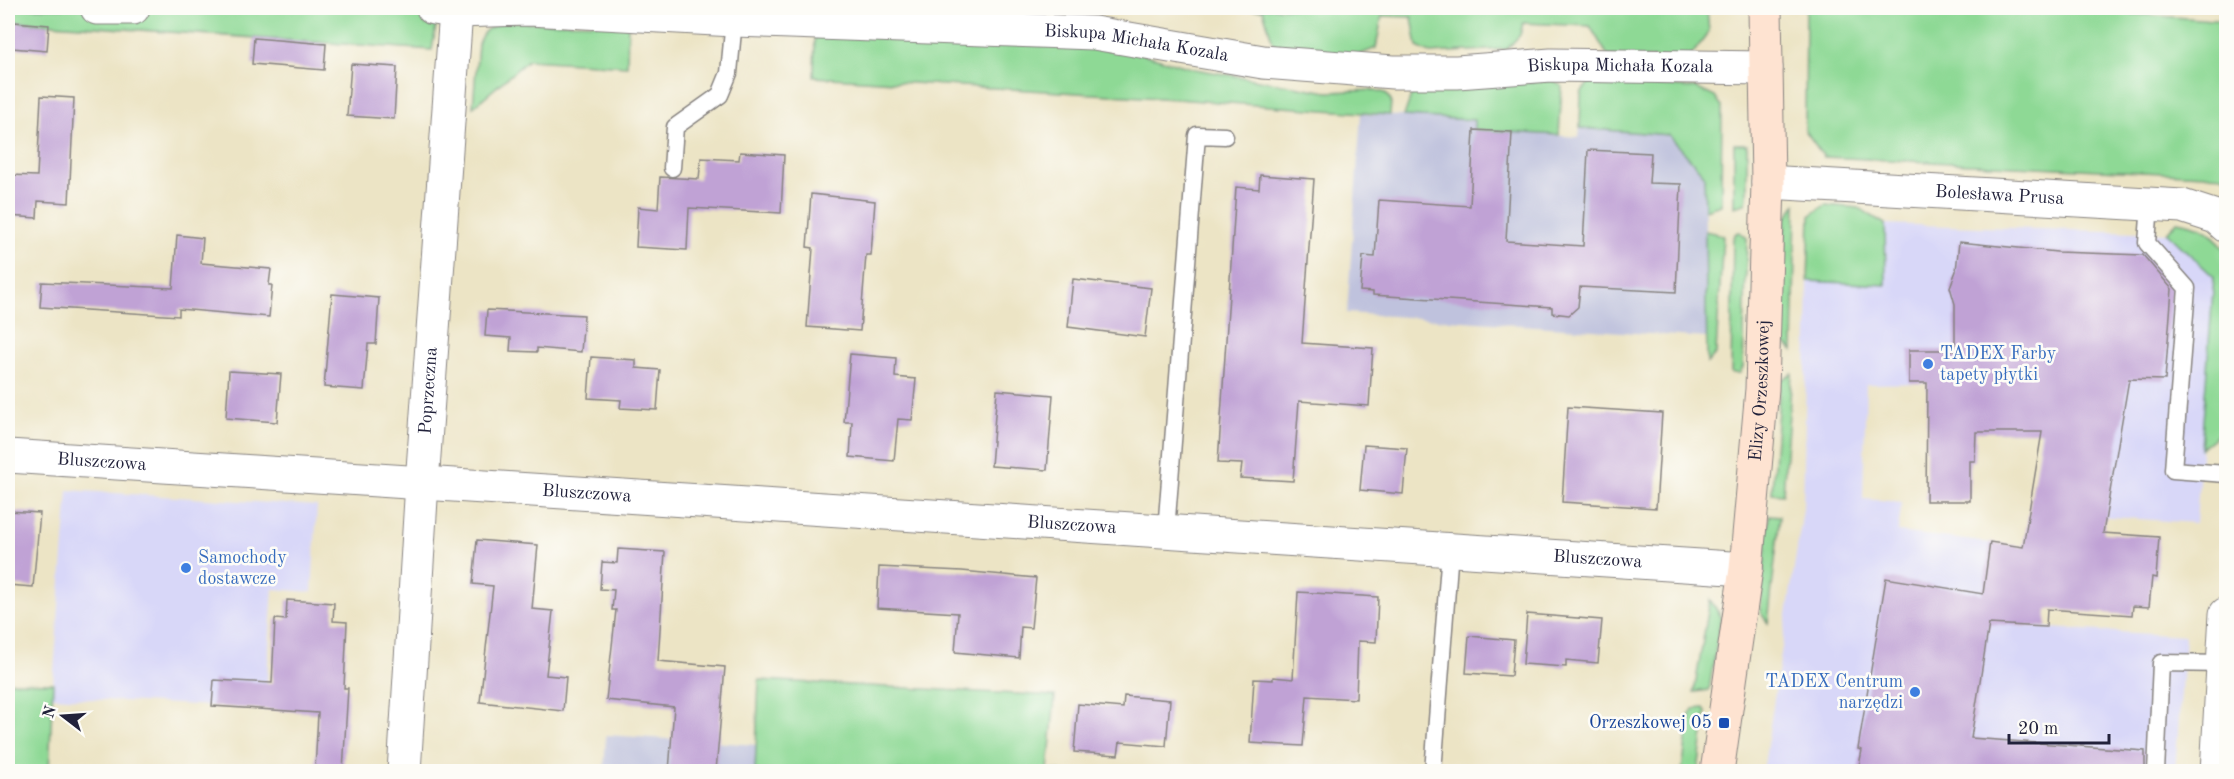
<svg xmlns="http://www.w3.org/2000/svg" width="2234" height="779" font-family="'Old Standard TT',serif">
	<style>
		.built { fill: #d8d7f8 }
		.industrial { fill: #bfc2dd }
		.grass { fill: #8ed995; stroke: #587e68; stroke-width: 1.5 }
		.building { fill: #c0a2d5 }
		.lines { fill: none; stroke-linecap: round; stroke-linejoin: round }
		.lane-casing { stroke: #878380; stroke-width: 19 }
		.street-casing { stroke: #878380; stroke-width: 35 }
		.secondary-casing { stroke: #878380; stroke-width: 35 }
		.lane { stroke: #fff; stroke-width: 16 }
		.street { stroke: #fff; stroke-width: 33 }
		.secondary { stroke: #fee3d1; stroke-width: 33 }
		.shop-dot { fill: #3f7fe0; stroke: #fdfcf7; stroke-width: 2 }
		.transit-dot { fill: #1a4fb4; stroke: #fdfcf7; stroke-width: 2 }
		.labels { text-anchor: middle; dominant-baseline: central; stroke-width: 5; stroke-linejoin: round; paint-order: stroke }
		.street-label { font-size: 18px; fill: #22223b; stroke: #fdfcf7 }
		.shop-label { font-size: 18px; fill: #366cbe; stroke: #fdfcf7; text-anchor: start }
		.transit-label { font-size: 18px; fill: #164399; stroke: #fdfcf7; text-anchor: end }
	</style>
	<rect width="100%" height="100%" fill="#fdfcf7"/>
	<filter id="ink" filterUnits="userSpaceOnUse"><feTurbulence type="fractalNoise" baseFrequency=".0167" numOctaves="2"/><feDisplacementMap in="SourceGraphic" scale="12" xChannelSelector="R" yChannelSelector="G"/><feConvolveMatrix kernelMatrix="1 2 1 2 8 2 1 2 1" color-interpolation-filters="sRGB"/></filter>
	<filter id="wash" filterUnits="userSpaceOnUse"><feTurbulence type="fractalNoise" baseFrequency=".008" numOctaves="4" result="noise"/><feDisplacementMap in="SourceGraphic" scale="24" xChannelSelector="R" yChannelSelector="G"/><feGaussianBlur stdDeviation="1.35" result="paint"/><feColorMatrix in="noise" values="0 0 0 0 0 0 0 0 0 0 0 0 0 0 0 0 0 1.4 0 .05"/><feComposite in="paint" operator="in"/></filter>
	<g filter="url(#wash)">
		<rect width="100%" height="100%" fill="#ece4c5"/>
		<g class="built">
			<path d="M 1885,224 L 2167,233 L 2214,277 L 2196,523 L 2069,514 L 2030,508 L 2042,427 L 1953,383 L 1866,384 L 1863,499 L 1902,502 L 1898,532 L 2024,547 L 2016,626 L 2185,636 L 2175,771 L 1763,772 L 1803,509 L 1808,281 L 1885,285 Z"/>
			<path d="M 68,490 L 317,506 L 312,592 L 273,589 L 265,709 L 52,697 Z"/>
		</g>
		<g class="industrial">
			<path d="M 1361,114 L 1475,120 L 1475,130 L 1579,137 L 1580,128 L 1667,133 L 1704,175 L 1707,338 L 1347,313 Z"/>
			<path d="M 606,735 L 757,745 L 755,771 L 604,772 Z"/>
		</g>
		<g class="grass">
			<path d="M 8,8 L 439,8 L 432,50 L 8,21 Z"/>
			<path d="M 1211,8 L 1707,8 L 1709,32 L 1688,60 L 1608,56 L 1590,26 L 1523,23 L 1520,35 L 1507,49 L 1430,53 L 1417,47 L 1412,17 L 1382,16 L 1376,48 L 1359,55 L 1286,53 L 1273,43 L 1263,10 Z"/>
			<path d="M 1806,8 L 2053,8 L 2226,21 L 2226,176 L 1824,157 L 1805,130 Z"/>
			<path d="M 503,22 L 628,24 L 627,66 L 528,60 L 473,107 L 478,44 C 483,29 490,27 503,22 Z"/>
			<path d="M 815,32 L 1128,50 L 1195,69 L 1328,92 L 1375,90 L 1385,93 L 1391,101 L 1390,115 L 1176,99 L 814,77 Z"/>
			<path d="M 1553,80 L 1562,86 L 1559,135 L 1474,130 L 1474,120 L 1404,116 L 1412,93 Z"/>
			<path d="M 1590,81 L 1696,88 L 1715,97 L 1722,106 L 1721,205 L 1705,210 L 1704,175 L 1669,135 L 1580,128 L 1581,93 Z"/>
			<path d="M 1734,144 L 1747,144 L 1747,198 L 1745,204 L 1734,207 Z"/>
			<path d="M 1796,204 L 1793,351 L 1782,340 L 1785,219 Z"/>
			<path d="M 1825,205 L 1859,208 L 1885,224 L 1886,285 L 1808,281 L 1810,216 Z"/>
			<path d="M 2177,221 C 2203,225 2211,230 2226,252 L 2225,422 L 2220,433 L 2201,448 L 2214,277 L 2167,233 Z"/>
			<path d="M 1705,231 L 1723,235 L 1716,353 L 1707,363 Z"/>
			<path d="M 1740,232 L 1747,238 L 1743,367 L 1740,373 L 1731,373 L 1733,238 L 1736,233 Z"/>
			<path d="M 1792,373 L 1783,494 L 1772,493 L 1780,381 Z"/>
			<path d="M 1769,515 L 1780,516 L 1768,623 L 1760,612 Z"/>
			<path d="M 1710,600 L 1721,616 L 1709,690 L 1694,692 Z"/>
			<path d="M 759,680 L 1055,696 L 1048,770 L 1061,771 L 755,771 Z"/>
			<path d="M 8,682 L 53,683 L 49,771 L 8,771 Z"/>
			<path d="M 1704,708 L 1706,712 L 1698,771 L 1682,771 L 1690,713 L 1694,709 Z"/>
		</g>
		<g id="blocks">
			<g class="building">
				<path d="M 14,22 L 49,25 L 47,51 L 12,48 Z"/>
				<path d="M 254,38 L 326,44 L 324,70 L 252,64 Z"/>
				<path d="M 351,64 L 397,67 L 394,119 L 347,116 Z"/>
				<path d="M 41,96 L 74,98 L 69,203 L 38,201 L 37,218 L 8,216 L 8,175 L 37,176 Z"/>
				<path d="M 1474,130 L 1512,132 L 1506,241 L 1583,246 L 1588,150 L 1651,153 L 1649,183 L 1681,184 L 1676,292 L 1580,287 L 1578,307 L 1569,315 L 1552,313 L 1552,307 L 1373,295 L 1373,292 L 1360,291 L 1363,256 L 1375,257 L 1379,200 L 1470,206 Z"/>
				<path d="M 740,152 L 784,155 L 781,213 L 689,208 L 687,250 L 636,247 L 638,207 L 658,209 L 660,177 L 699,179 L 701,158 L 739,160 Z"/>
				<path d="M 1260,175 L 1314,179 L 1302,343 L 1373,348 L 1369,406 L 1299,401 L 1293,481 L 1240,478 L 1242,464 L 1218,463 L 1236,187 L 1259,189 Z"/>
				<path d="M 811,194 L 875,201 L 871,255 L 866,255 L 860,331 L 807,327 L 813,248 L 807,247 Z"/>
				<path d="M 177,235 L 203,238 L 201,263 L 271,269 L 269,285 L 272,285 L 269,317 L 179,309 L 179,316 L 40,307 L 42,282 L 173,288 Z"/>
				<path d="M 1959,242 L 2057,252 L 2143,255 L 2172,289 L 2165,380 L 2129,379 L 2103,533 L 2159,537 L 2156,578 L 2152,577 L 2149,607 L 2133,606 L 2132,615 L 2047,609 L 2046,627 L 1989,624 L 1971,738 L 2145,751 L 2145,771 L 1858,771 L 1862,750 L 1858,749 L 1886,578 L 1983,594 L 1990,542 L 2023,547 L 2042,432 L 1976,432 L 1975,461 L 1970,461 L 1970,501 L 1926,501 L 1927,383 L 1909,383 L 1909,350 L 1955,350 L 1955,304 L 1950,287 L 1956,271 Z"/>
				<path d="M 1073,279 L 1151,288 L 1145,337 L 1068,327 Z"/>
				<path d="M 332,294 L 379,298 L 376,344 L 368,344 L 364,390 L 324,387 Z"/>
				<path d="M 487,310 L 584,315 L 581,352 L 537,348 L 537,352 L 510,351 L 511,338 L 485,336 Z"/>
				<path d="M 850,354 L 896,358 L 895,377 L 916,379 L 912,420 L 898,419 L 894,461 L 850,457 L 852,422 L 844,422 Z"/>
				<path d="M 591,357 L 636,360 L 636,368 L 660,370 L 657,410 L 620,408 L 621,400 L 588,398 Z"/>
				<path d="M 229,371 L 281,374 L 277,422 L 226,418 Z"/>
				<path d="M 997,390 L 1053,395 L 1047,470 L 991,466 Z"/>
				<path d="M 1568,407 L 1662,413 L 1656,508 L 1562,502 Z"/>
				<path d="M 1364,445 L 1407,448 L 1403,494 L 1360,490 Z"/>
				<path d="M 8,511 L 40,513 L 33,587 L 8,585 Z"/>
				<path d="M 477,540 L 538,545 L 532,609 L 553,611 L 546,675 L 566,677 L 563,711 L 480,702 L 493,586 L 473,584 Z"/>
				<path d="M 618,549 L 665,552 L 658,661 L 725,667 L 716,771 L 669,771 L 674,707 L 606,700 L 616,610 L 612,610 L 614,590 L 600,589 L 602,562 L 617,563 Z"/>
				<path d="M 879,567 L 962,571 L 1036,578 L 1031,628 L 1021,627 L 1019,658 L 955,652 L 958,613 L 877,608 Z"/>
				<path d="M 1298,592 L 1378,597 L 1376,642 L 1358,641 L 1356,699 L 1307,696 L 1303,746 L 1250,743 L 1254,679 L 1273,680 L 1273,677 L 1293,679 Z"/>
				<path d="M 287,600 L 334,603 L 333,621 L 347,622 L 344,688 L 348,688 L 343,771 L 315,771 L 318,713 L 212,706 L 214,680 L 272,683 L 275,619 L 286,620 Z"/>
				<path d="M 1527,614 L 1602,620 L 1598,663 L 1566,660 L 1566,667 L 1523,664 Z"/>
				<path d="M 1469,636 L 1514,640 L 1511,676 L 1466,673 Z"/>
				<path d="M 1124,696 L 1170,700 L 1166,746 L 1120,742 L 1118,755 L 1074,752 L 1078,704 L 1123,708 Z"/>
			</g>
		</g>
	</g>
	<g filter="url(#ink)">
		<use href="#blocks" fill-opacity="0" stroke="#878380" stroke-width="1.5"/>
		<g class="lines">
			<defs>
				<g id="lane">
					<path d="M 672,168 L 675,127 L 720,95 L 729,73 L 734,20"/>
					<path d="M 2150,204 L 2147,243 L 2187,288 L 2173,470 L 2226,474"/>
					<path d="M 1166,531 L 1197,135 L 1225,136"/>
					<path d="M 1433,772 L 1450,550"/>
					<path d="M 2156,772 L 2161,663 L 2224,664"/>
				</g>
				<g id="street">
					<path d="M 97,8 L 133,8"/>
					<path id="s1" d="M 433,8 L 456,11 L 529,9 L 734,20 L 1094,33 L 1263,62 L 1393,72 L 1457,72 L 1551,65 L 1766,68"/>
					<path id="s2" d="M 1768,182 L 2182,206 L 2216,217 L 2226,226"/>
					<path id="s3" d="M 8,456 L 1746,569"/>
					<path id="s4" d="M 404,772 L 422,483 L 456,11"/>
					<path d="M 2217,772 L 2226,614"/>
				</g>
				<g id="secondary">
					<path id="s5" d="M 1717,772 L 1746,569 L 1762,389 L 1768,182 L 1765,8"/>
				</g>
			</defs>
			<use href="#lane" class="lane-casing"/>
			<use href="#street" class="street-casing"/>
			<use href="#secondary" class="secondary-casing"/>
			<use href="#lane" class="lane"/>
			<use href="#street" class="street"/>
			<use href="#secondary" class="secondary"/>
		</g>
	</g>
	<g class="shop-dot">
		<circle cx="1928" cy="364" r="6"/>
		<circle cx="186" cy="568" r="6"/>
		<circle cx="1915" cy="692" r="6"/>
	</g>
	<rect class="transit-dot" x="1718" y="717" width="12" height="12" rx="3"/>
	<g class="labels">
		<g class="street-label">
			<text stroke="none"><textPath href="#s1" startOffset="705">Biskupa Michała Kozala</textPath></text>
			<text stroke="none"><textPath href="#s1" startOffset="1191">Biskupa Michała Kozala</textPath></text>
			<text stroke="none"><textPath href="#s2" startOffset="232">Bolesława Prusa</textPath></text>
			<text stroke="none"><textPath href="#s4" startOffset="382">Poprzeczna</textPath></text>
			<text stroke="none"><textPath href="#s5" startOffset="384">Elizy Orzeszkowej</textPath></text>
			<text stroke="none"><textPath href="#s3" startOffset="94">Bluszczowa</textPath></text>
			<text stroke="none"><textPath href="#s3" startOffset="580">Bluszczowa</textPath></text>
			<text stroke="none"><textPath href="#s3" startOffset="1066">Bluszczowa</textPath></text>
			<text stroke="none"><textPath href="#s3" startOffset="1593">Bluszczowa</textPath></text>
		</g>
		<g class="shop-label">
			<text x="1940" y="354">TADEX Farby<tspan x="1940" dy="21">tapety płytki</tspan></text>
			<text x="198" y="558">Samochody<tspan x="198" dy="21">dostawcze</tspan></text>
			<text x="1903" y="682" text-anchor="end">TADEX Centrum<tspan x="1903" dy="21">narzędzi</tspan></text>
		</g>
		<g class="transit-label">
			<text x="1712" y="723">Orzeszkowej 05</text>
		</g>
	</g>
	<rect width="2234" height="779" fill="none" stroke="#fdfcf7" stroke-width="30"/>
	<g transform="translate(63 716) rotate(287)" stroke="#fdfcf7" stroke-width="4.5" paint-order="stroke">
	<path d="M0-4.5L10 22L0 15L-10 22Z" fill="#22223b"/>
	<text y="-9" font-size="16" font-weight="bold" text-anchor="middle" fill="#22223b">N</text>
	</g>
	<path d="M2009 734v9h100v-9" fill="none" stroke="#22223b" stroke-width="3"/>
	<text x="2018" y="734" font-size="18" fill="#22223b" stroke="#fdfcf7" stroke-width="4.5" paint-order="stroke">20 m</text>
</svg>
